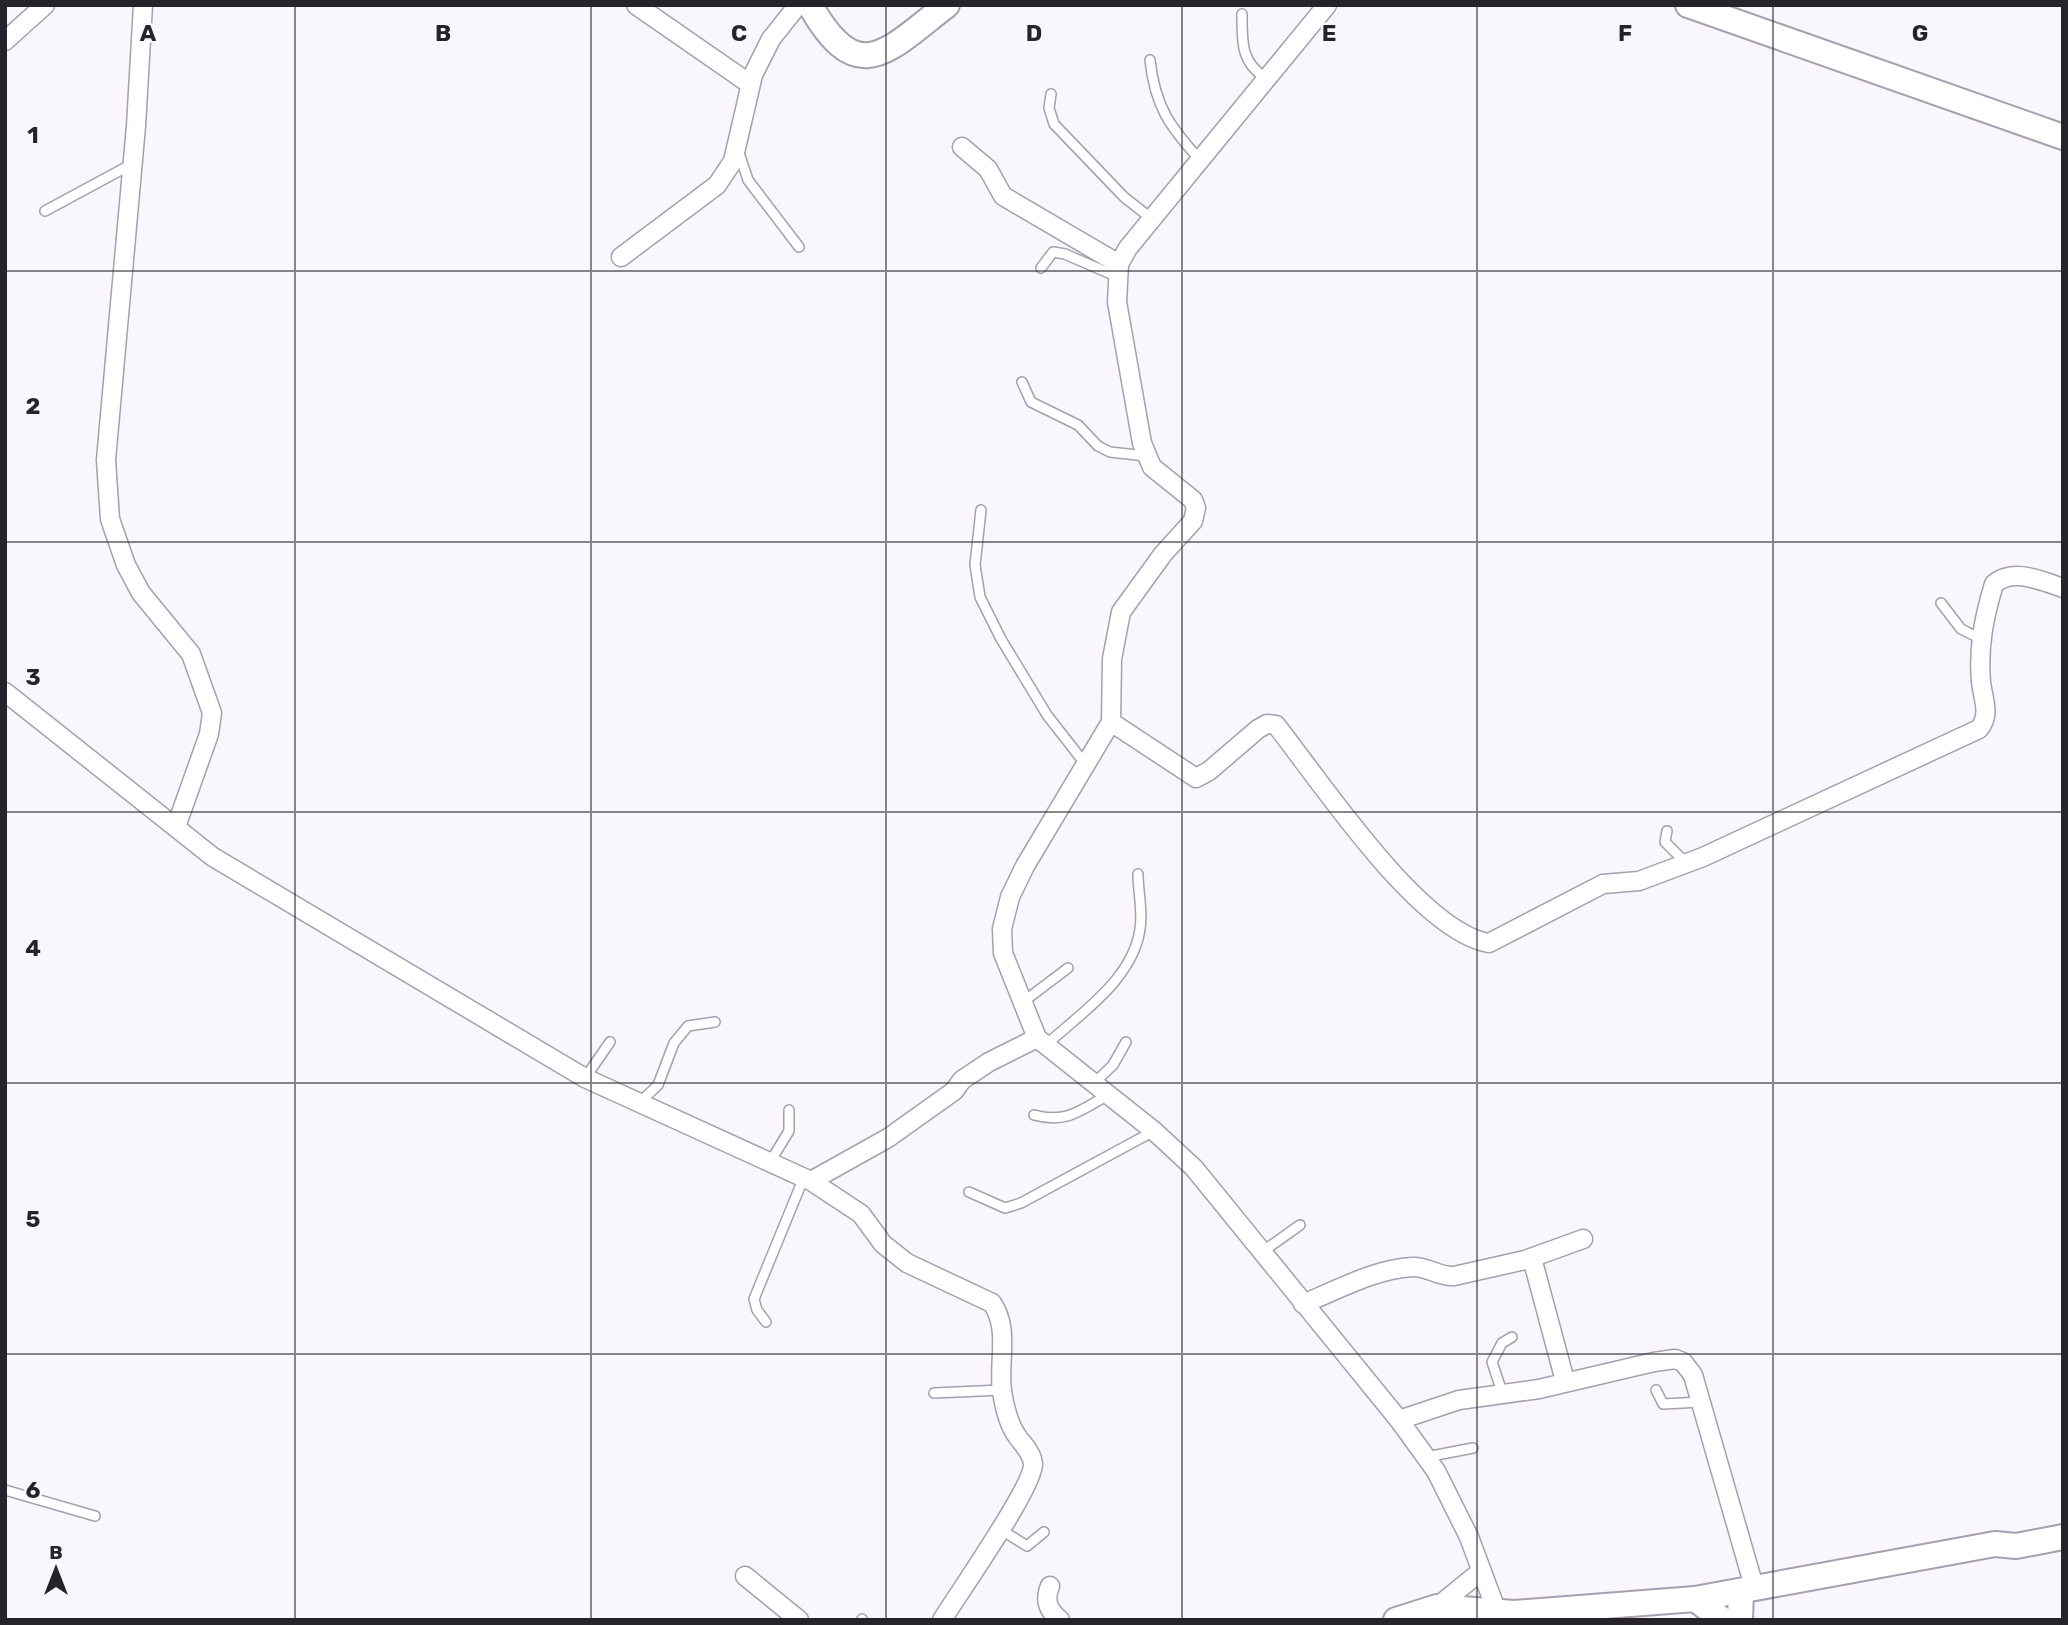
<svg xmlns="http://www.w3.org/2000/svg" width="2068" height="1625" font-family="Rubik,sans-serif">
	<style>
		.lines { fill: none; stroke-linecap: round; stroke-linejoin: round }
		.lane-casing { stroke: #a69faf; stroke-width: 12 }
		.street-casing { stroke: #a69faf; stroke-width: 21 }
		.secondary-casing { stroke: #a69faf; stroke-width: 28 }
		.lane { stroke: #fff; stroke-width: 9 }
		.street { stroke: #fff; stroke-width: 18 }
		.secondary { stroke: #fff; stroke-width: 24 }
		.grid { fill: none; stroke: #26242a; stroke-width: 2; stroke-opacity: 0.55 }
		.grid-label { font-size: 23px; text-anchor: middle; font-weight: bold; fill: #26242a; stroke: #f9f6fd; stroke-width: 5; stroke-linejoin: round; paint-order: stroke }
	</style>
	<rect width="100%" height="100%" fill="#f9f6fd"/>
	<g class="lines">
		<defs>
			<g id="lane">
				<path d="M 1242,14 C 1242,43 1241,63 1267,79"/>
				<path d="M 1150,60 C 1155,107 1170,127 1201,161"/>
				<path d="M 1051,94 L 1049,108 L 1054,124 L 1124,197 L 1152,219"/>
				<path d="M 739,153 L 748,180 L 799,247"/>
				<path d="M 45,211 L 132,164"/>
				<path d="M 1041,268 L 1053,252 L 1065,254 L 1118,277"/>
				<path d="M 1022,382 L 1031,402 L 1078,425 L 1098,446 L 1110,452 L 1146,456"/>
				<path d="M 981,510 L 975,565 L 980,597 L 1001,639 L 1047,715 L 1086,765"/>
				<path d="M 1941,603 L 1961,629 L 1981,639"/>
				<path d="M 1667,831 L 1665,842 L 1685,862"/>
				<path d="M 1023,1002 L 1068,968"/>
				<path d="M 1046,1045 C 1081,1013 1133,979 1140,929 C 1143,912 1138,891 1138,874"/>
				<path d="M 585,1078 L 610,1042"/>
				<path d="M 1094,1083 L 1113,1065 L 1126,1042"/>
				<path d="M 639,1103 L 658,1085 L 674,1043 L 688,1026 L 715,1022"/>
				<path d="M 1034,1115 C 1067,1124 1081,1110 1108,1095"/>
				<path d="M 770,1162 L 789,1131 L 789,1110"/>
				<path d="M 969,1192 L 1005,1208 L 1021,1203 L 1154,1131"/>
				<path d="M 1262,1252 L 1300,1225"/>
				<path d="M 766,1322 L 757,1310 L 754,1299 L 804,1177"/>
				<path d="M 1656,1390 L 1663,1404 L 1701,1402"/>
				<path d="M 1502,1392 L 1492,1362 L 1502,1343 L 1512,1337"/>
				<path d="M 934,1393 L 1002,1390"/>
				<path d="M 1426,1457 L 1473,1448"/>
				<path d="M 5,1490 L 95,1516"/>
				<path d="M 1000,1529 L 1027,1546 L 1044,1532"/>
				<path d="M 862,1619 L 862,1620"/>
			</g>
			<g id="street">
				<path d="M 143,5 L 136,126 L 106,460 L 110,519 L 126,565 L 141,593 L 191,654 L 212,713 L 209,734 L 176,827"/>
				<path d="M 636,5 L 750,84"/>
				<path d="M 1327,5 L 1128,248 L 1119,264 L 1117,302 L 1142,443 L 1152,467 L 1193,500 L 1196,508 L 1193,521 L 1163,554 L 1121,612 L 1112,659 L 1111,722 L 1025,866 L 1010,897 L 1002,929 L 1003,953 L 1037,1038 L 1154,1131 L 1194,1168 L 1399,1420 L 1436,1471 L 1469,1537 L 1497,1612"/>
				<path d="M 5,41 L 45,5"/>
				<path d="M 962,147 L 988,169 L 1003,196 L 1119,264"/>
				<path d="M 621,257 L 717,185 L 733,161 L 753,75 L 771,39 L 798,5"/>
				<path d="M 5,692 L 213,857 L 585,1078 L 811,1181 L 861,1214 L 883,1244 L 907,1263 L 992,1303 C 1010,1329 998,1361 1002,1391 C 1004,1405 1009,1425 1017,1436 C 1023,1445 1032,1452 1033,1464 C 1034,1486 958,1594 942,1620"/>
				<path d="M 1111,722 L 1196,778 L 1209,771 L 1258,729 L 1267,724 L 1276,725 C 1321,782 1420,932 1489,943 L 1603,884 L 1639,881 L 1703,857 L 1979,729 C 1991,715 1983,699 1981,682 C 1978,647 1984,617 1994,584 C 2012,567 2042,581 2063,588"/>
				<path d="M 811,1181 L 888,1138 L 954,1091 L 962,1080 L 989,1062 L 1037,1038"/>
				<path d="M 1532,1258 L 1565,1381"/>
				<path d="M 1303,1304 C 1337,1290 1375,1269 1412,1267 C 1428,1266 1438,1277 1454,1276 L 1525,1260 L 1583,1239"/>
				<path d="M 1399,1420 L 1459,1400 L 1539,1389 L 1654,1362 L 1675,1359 L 1683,1362 L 1693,1375 L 1755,1590"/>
				<path d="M 745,1576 L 799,1620"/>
				<path d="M 1050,1586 C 1044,1601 1048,1610 1060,1620"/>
				<path d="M 1437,1607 L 1480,1572"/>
			</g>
			<g id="secondary">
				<path d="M 810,5 C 858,91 888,50 947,5"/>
				<path d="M 1688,5 L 2063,137"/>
				<path d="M 1695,1599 L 1723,1620"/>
				<path d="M 1396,1620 L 1437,1607 L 1514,1613 L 1695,1599 L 1995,1544 L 2016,1546 L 2063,1537"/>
				<path d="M 1740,1620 L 1741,1592"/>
			</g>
		</defs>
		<use href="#lane" class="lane-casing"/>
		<use href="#street" class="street-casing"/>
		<use href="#secondary" class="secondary-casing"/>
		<use href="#lane" class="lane"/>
		<use href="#street" class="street"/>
		<use href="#secondary" class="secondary"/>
	</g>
	<path class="grid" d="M 295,5 L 295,1620M 591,5 L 591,1620M 886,5 L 886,1620M 1182,5 L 1182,1620M 1477,5 L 1477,1620M 1773,5 L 1773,1620M 5,271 L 2063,271M 5,542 L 2063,542M 5,812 L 2063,812M 5,1083 L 2063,1083M 5,1354 L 2063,1354"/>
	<g class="grid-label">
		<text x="148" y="41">A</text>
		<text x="443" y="41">B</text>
		<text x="739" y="41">C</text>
		<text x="1034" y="41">D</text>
		<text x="1329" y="41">E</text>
		<text x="1625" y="41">F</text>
		<text x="1920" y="41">G</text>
		<text x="33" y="143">1</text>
		<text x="33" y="414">2</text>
		<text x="33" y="685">3</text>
		<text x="33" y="956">4</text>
		<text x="33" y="1227">5</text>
		<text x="33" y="1498">6</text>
	</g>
	<rect width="2068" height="1625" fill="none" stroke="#26242a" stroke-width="14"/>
	<g transform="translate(56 1569)" stroke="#f9f6fd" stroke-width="5" paint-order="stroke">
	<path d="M0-5L12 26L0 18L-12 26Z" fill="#26242a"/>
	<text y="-10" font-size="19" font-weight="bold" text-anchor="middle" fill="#26242a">B</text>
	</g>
</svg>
